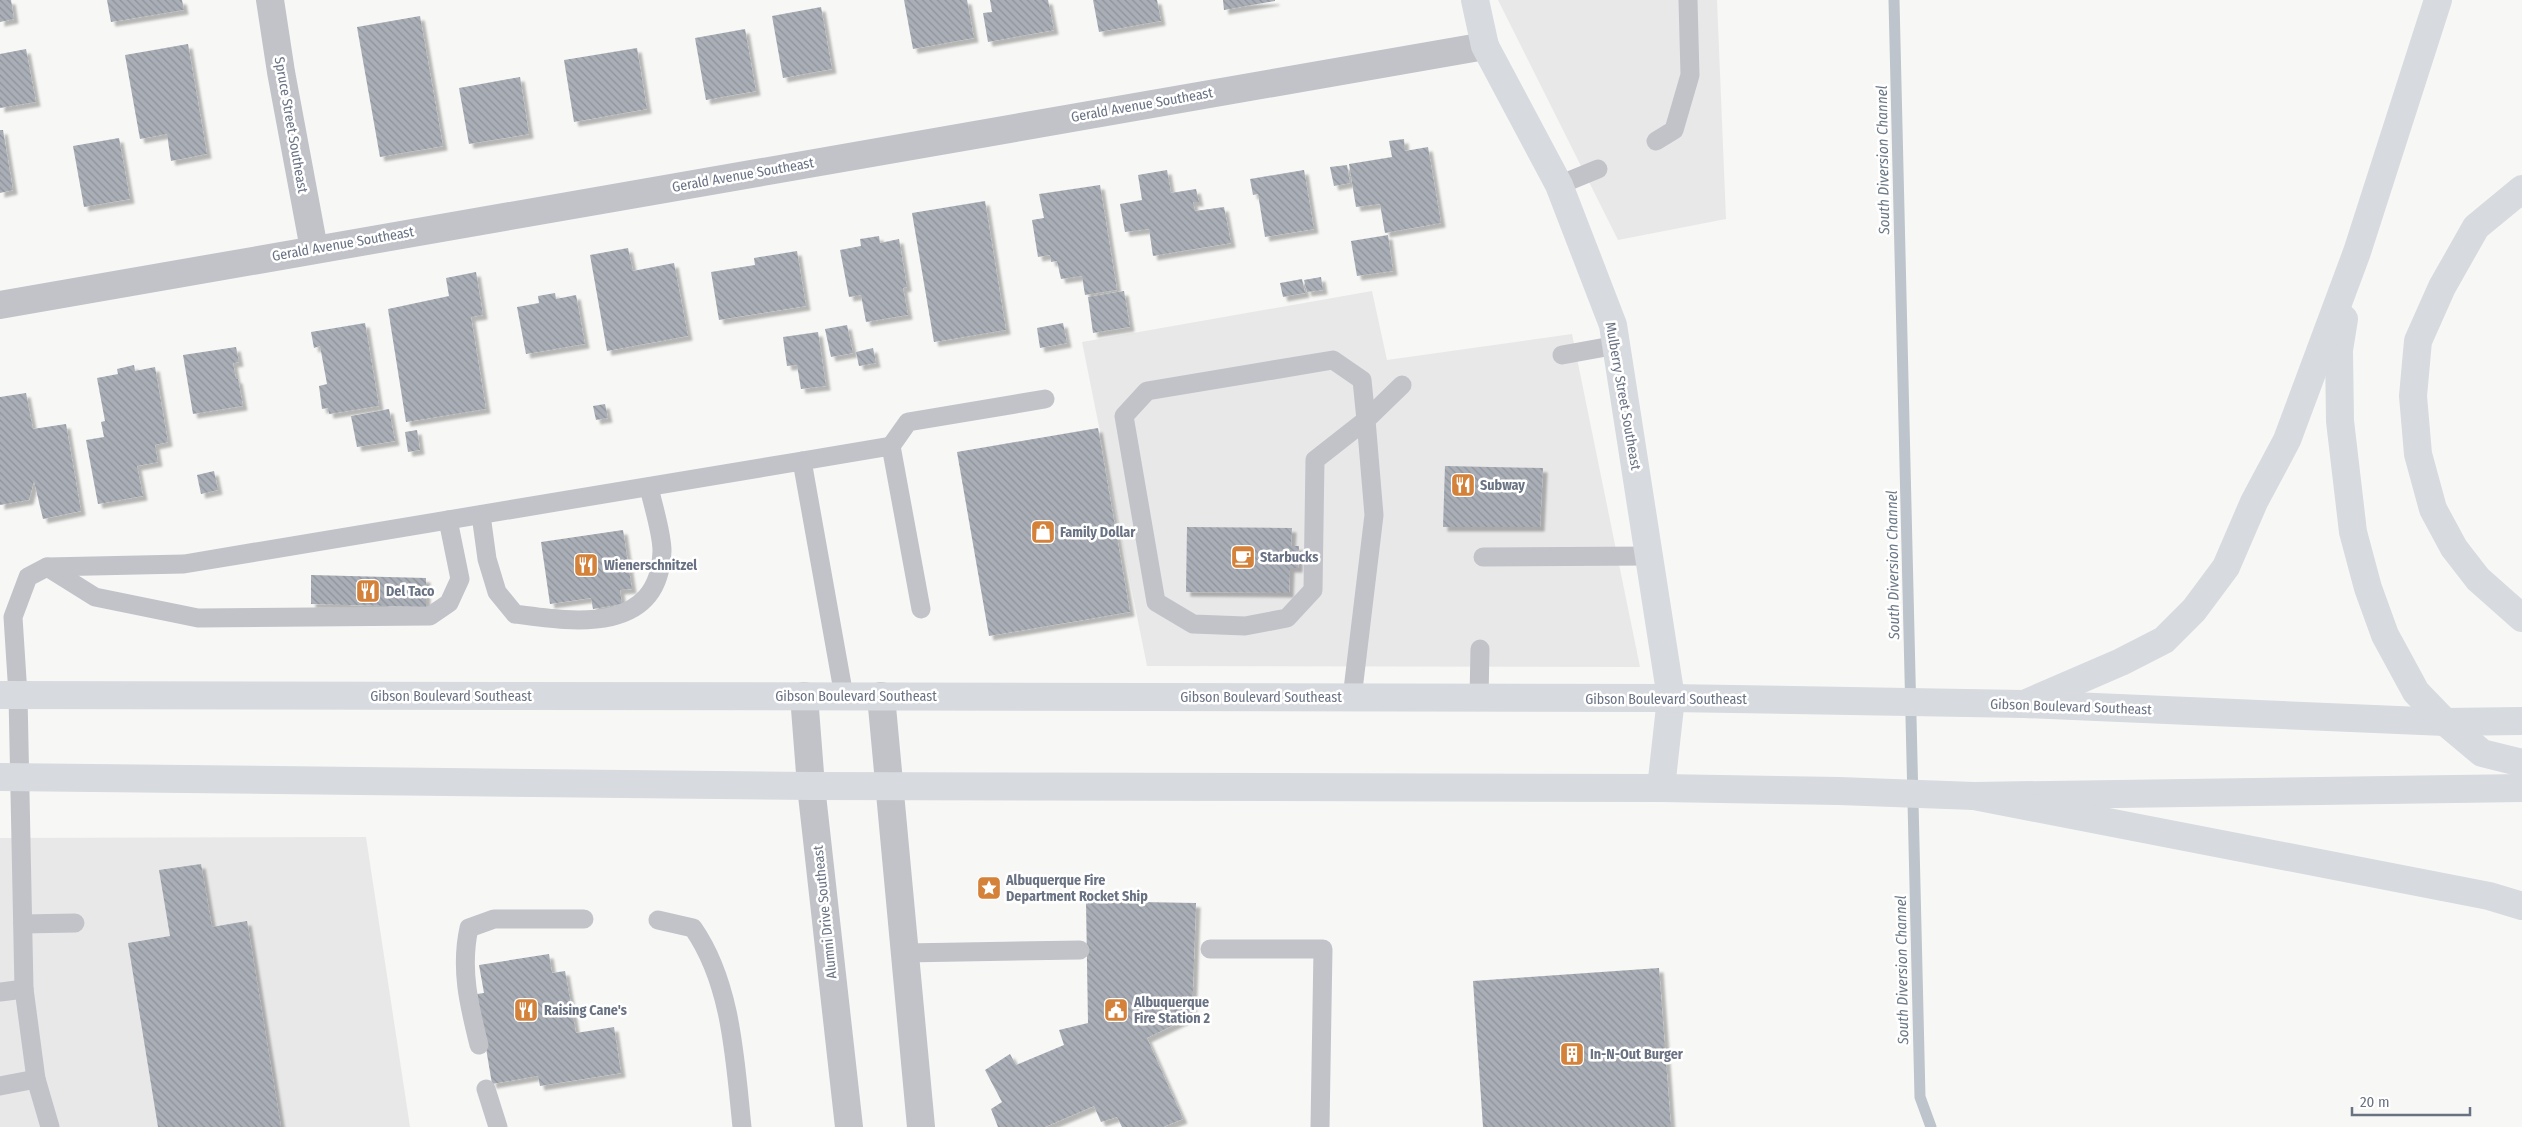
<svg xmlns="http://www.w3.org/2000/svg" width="2522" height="1127" font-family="'Fira Sans Condensed',sans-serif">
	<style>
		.built { fill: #e8e8e8 }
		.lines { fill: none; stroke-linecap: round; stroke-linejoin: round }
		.stream { stroke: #bdc4cb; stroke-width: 11 }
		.building { fill: url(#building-back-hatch); filter: url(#shadow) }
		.lane { stroke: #c1c3c8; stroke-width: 19 }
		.street { stroke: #c1c3c8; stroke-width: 28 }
		.secondary { stroke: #d7dade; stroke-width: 28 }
		.highway { stroke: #d7dade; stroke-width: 28 }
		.labels { text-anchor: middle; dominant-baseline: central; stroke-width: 5; stroke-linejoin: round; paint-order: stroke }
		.street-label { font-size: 14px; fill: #697283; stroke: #fff }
		.poi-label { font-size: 14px; font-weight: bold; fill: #697283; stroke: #fff; text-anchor: start }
		.water-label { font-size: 15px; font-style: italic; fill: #6a7886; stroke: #fff }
	</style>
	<defs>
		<pattern id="building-back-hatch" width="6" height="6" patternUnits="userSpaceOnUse" patternTransform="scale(1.25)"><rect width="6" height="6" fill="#aaaeb6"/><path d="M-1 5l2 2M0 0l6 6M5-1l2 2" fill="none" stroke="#8e9299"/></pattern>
		<filter id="shadow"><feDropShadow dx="4.5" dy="4.5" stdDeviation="1" flood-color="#0004"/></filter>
	</defs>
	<rect width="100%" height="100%" fill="#f7f8f5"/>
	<g class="built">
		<path d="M 1498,0 L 1717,0 L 1726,219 L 1618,240 Z"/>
		<path d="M 1372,291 L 1387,360 L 1572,334 L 1640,667 L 1147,666 L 1082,342 Z"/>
		<path d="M 366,837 L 410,1127 L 0,1127 L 0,838 Z"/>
	</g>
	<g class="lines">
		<path class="stream" d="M 1894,0 L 1920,1097 L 1931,1127"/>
	</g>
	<g class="building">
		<path d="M 0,0 L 11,0 L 14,19 L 0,22 Z"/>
		<path d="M 107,0 L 182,0 L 184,10 L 111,22 Z"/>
		<path d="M 904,0 L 967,0 L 974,38 L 913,49 Z"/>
		<path d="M 990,0 L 1048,0 L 1054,30 L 988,42 L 983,13 L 992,12 Z"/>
		<path d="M 1093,0 L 1157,0 L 1161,21 L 1099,32 Z"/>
		<path d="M 1223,0 L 1275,0 L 1275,1 L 1224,10 Z"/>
		<path d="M 821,7 L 832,69 L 783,78 L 772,16 Z"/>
		<path d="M 420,16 L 443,146 L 380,157 L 357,27 Z"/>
		<path d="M 745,29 L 756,91 L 706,100 L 695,38 Z"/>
		<path d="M 188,44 L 207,154 L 171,161 L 167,134 L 140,139 L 125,55 Z"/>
		<path d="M 637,48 L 647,109 L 574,122 L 564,60 Z"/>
		<path d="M 26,49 L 36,102 L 0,108 L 0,54 Z"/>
		<path d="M 520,77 L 529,134 L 469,144 L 459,88 Z"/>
		<path d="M 0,130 L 3,130 L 13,190 L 0,193 Z"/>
		<path d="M 119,138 L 130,199 L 84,207 L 73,146 Z"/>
		<path d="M 1404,139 L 1405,151 L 1428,147 L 1441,223 L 1385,233 L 1380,204 L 1356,207 L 1349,164 L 1392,157 L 1389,141 Z"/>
		<path d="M 1347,165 L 1350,183 L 1334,186 L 1330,167 Z"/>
		<path d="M 1167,170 L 1171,193 L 1196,189 L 1199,202 L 1193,202 L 1195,211 L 1224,207 L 1231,243 L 1153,256 L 1149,229 L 1125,232 L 1120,204 L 1142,200 L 1138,175 Z"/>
		<path d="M 1304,170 L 1314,229 L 1265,237 L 1258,194 L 1253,195 L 1250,179 Z"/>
		<path d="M 1100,185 L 1117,290 L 1085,295 L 1082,276 L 1061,279 L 1057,261 L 1051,262 L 1050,255 L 1038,257 L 1032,220 L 1044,218 L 1039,194 Z"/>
		<path d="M 985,201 L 1006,330 L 934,342 L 912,213 Z"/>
		<path d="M 1388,235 L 1393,271 L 1357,276 L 1351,241 Z"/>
		<path d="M 879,236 L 880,243 L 899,239 L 907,287 L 903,288 L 908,315 L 866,322 L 861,295 L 849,297 L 840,250 L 861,246 L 860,239 Z"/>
		<path d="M 628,248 L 633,271 L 674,263 L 688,336 L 607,351 L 590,255 Z"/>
		<path d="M 797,251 L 806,306 L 719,320 L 711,272 L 755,265 L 754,258 Z"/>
		<path d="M 476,272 L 483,315 L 471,317 L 486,409 L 406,422 L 388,309 L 449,296 L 446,278 Z"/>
		<path d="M 1321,277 L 1323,290 L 1307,292 L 1304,280 Z"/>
		<path d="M 1302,279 L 1305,293 L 1283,297 L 1280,283 Z"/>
		<path d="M 1124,291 L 1130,327 L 1093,333 L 1088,297 Z"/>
		<path d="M 555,293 L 556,299 L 576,295 L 585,344 L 526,354 L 517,307 L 539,303 L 538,296 Z"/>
		<path d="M 365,323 L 379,406 L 329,414 L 328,408 L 322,409 L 319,386 L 327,384 L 320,346 L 314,348 L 311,332 Z"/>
		<path d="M 1063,323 L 1067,343 L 1040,348 L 1037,328 Z"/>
		<path d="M 847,325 L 853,353 L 831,357 L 825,329 Z"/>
		<path d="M 818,332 L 826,386 L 801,389 L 797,365 L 787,366 L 783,337 Z"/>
		<path d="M 236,347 L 239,362 L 233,363 L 236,379 L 238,379 L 243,406 L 193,414 L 183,355 Z"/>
		<path d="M 873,348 L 876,363 L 859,366 L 856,352 Z"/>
		<path d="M 134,365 L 135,371 L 155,367 L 168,442 L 155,445 L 158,462 L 137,466 L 143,496 L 98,504 L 86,440 L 104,437 L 101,422 L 105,421 L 97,378 L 118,374 L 117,369 Z"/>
		<path d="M 26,393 L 33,429 L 66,424 L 81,511 L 43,519 L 34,481 L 29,500 L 0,505 L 0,397 Z"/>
		<path d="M 605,404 L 608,418 L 596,420 L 593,406 Z"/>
		<path d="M 389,409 L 395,441 L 357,447 L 351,416 Z"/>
		<path d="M 1098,428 L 1130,612 L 989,636 L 957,452 Z"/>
		<path d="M 417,430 L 420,450 L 408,452 L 405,432 Z"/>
		<path d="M 1445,466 L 1543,468 L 1540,527 L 1443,527 Z"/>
		<path d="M 214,471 L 218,490 L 201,494 L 197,475 Z"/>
		<path d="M 1187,527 L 1292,528 L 1291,546 L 1299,546 L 1298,568 L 1290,568 L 1289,593 L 1186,592 Z"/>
		<path d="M 623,530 L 632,589 L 620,590 L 622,604 L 593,609 L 591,598 L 550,604 L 541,542 Z"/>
		<path d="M 311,575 L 426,578 L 426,607 L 311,604 Z"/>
		<path d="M 201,864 L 212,927 L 247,921 L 281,1127 L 158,1127 L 128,943 L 170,936 L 159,870 Z"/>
		<path d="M 1086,901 L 1196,903 L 1192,1016 L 1147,1038 L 1183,1119 L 1163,1127 L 1122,1127 L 1117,1117 L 1101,1122 L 1094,1106 L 1045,1127 L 998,1127 L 991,1109 L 1002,1102 L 985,1070 L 1010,1054 L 1016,1065 L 1064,1045 L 1059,1030 L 1088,1023 Z"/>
		<path d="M 549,954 L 552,973 L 565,971 L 576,1033 L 614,1027 L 621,1073 L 540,1086 L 538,1076 L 492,1084 L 477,994 L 484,993 L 479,965 Z"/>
		<path d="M 1659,968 L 1671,1127 L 1483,1127 L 1473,981 Z"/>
	</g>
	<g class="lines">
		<g class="lane">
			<path d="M 1656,141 L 1674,130 L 1690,75 L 1688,0"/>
			<path d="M 1559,185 L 1598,169"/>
			<path d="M 1562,355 L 1617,345"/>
			<path d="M 1333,360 L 1362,380 L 1366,420 L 1315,460 L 1313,590 L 1287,618 L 1245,626 L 1193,624 L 1156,602 L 1124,416 L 1147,391 Z"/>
			<path d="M 891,446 L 908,422 L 1045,399"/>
			<path d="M 802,461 L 891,446 L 921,609"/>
			<path d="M 481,515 L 487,559 L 497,592 L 515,614 C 574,622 659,635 662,551 C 662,533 653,506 649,487"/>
			<path d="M 1483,557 L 1650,556"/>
			<path d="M 47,567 L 95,597 L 198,618 L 430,616 L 449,603 L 460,579 L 448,520"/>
			<path d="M 1352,698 L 1374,515 L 1366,420 L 1402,385"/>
			<path d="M 1479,698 L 1480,649"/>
			<path d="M 658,920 L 693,928 C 732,984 735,1061 742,1127"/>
			<path d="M 23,924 L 75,923"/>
			<path d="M 1210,949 L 1323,949 L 1320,1127"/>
			<path d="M 904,953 L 1080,950"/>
			<path d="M 0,992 L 24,989"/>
			<path d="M 479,1045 C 469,1005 460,969 469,928 L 494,919 L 584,919"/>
			<path d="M 0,1086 L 36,1079"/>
			<path d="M 486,1089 L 498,1127"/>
			<path d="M 50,1127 L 36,1079 L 24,989 L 18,695 L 13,617 L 28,577 L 47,567 L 184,564 L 802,461 L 844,696"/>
		</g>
		<g class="street">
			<path d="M 270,0 L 281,72 L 314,249"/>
			<path d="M 0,305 L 1485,46"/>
			<path d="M 804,696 L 811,786 L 849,1127"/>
			<path d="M 881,696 L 921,1127"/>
		</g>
		<g class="secondary">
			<path d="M 1475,0 L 1485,46 L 1559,185 L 1613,325 L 1671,698 L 1661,788"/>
			<path d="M 0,695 L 1671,698 L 2024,704 L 2445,722 L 2522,721"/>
			<path d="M 0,777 L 811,786 L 1661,788 L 1839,791 L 1974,796 L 2522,788"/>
		</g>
		<g class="highway">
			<path d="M 2522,189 L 2476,227 L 2442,287 L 2418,341 L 2413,396 L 2418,454 L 2433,509 L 2454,548 L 2478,579 L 2522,618"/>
			<path d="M 2344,319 L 2339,350 L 2340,421 L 2353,532 L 2368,588 L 2385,635 L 2416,692 L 2445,722 L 2482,753 L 2522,763"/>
			<path d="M 2024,704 L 2121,662 L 2164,640 L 2194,610 L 2226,567 L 2254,502 L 2287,440 L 2357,252 L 2438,0"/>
			<path d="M 1974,796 L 2489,896 L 2522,906"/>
		</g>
	</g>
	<defs>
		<symbol id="restaurant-square" viewBox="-11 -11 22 22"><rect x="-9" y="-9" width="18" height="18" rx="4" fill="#d48139" stroke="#fff"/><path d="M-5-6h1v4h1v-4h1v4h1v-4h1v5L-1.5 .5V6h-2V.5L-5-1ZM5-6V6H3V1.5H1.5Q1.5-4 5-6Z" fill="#fff"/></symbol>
		<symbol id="shop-square" viewBox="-11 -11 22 22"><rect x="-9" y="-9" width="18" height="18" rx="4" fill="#d48139" stroke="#fff"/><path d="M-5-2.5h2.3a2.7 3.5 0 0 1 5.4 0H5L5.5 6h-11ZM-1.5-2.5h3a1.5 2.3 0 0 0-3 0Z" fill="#fff"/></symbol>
		<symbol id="cafe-square" viewBox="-11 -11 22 22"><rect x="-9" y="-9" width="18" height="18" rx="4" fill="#d48139" stroke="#fff"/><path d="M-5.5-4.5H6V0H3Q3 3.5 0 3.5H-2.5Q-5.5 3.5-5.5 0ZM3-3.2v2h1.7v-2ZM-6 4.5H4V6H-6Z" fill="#fff"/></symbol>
		<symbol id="sight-square" viewBox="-11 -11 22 22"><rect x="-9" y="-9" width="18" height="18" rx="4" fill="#d48139" stroke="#fff"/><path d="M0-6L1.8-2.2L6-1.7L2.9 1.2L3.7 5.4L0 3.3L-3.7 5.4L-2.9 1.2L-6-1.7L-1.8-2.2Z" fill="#fff"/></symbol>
		<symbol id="civic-square" viewBox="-11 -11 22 22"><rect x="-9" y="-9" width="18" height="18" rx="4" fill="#d48139" stroke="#fff"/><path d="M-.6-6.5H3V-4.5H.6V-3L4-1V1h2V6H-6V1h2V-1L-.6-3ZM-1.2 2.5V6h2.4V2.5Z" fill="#fff"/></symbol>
		<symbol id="building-square" viewBox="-11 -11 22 22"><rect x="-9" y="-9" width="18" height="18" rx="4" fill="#d48139" stroke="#fff"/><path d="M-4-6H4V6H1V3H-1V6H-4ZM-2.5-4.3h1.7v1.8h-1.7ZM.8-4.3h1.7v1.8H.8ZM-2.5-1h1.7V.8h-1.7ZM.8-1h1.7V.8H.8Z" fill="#fff"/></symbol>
	</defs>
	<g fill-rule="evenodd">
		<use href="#restaurant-square" x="1449" y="471" width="28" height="28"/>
		<use href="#shop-square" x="1029" y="518" width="28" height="28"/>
		<use href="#cafe-square" x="1229" y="543" width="28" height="28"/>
		<use href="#restaurant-square" x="572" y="551" width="28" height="28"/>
		<use href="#restaurant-square" x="354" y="577" width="28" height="28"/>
		<use href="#sight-square" x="975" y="874" width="28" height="28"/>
		<use href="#restaurant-square" x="512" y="996" width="28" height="28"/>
		<use href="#civic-square" x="1102" y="996" width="28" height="28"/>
		<use href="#building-square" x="1558" y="1040" width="28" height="28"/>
	</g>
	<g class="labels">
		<g class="street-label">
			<text transform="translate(1142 105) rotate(-10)">Gerald Avenue Southeast</text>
			<text transform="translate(291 125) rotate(80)">Spruce Street Southeast</text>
			<text transform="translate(743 175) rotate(-10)">Gerald Avenue Southeast</text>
			<text transform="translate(343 244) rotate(-10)">Gerald Avenue Southeast</text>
			<text transform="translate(1623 396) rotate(80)">Mulberry Street Southeast</text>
			<text x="451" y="696">Gibson Boulevard Southeast</text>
			<text x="856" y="696">Gibson Boulevard Southeast</text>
			<text x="1261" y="697">Gibson Boulevard Southeast</text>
			<text x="1666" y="699">Gibson Boulevard Southeast</text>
			<text transform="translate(2071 707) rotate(2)">Gibson Boulevard Southeast</text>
			<text transform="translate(825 912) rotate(-96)">Alumni Drive Southeast</text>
		</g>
		<g class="poi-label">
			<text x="1480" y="485">Subway</text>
			<text x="1060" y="532">Family Dollar</text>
			<text x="1260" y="557">Starbucks</text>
			<text x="604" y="565">Wienerschnitzel</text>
			<text x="386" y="591">Del Taco</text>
			<text x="1006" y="880">Albuquerque Fire<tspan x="1006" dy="16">Department Rocket Ship</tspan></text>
			<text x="1134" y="1002">Albuquerque<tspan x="1134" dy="16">Fire Station 2</tspan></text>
			<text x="544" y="1010">Raising Cane's</text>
			<text x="1590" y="1054">In-N-Out Burger</text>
		</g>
		<g class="water-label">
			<text transform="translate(1883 160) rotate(-91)">South Diversion Channel</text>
			<text transform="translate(1893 565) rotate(-91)">South Diversion Channel</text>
			<text transform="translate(1902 970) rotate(-91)">South Diversion Channel</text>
		</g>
	</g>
	<path d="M2352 1107v8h118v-8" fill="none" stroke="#697283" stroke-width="2.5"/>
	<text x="2360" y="1107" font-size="15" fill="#697283" stroke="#ffffff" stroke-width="4" paint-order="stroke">20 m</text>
</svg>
